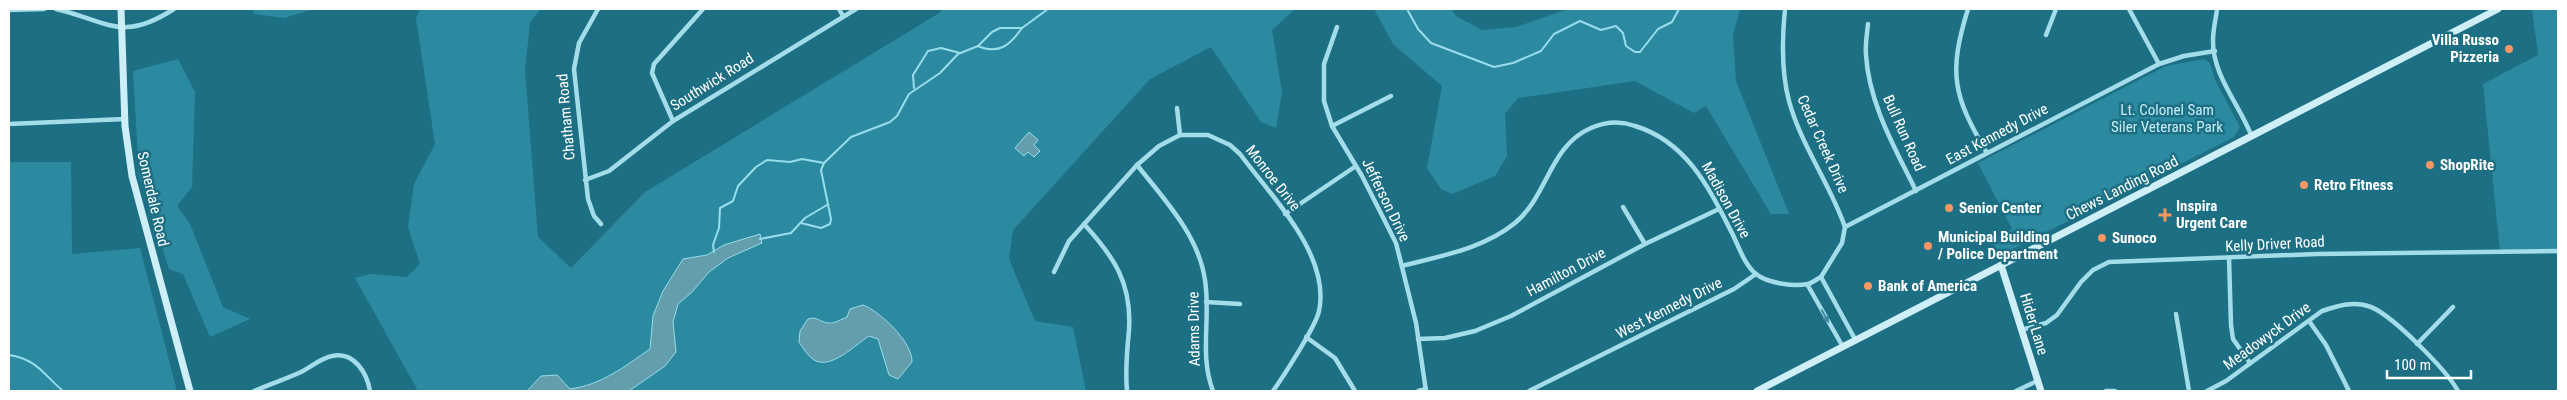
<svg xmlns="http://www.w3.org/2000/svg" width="2567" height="400" font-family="'Roboto Condensed',sans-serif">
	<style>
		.green { fill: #2c8aa0 }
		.water { fill: #649eac; stroke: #97ddec }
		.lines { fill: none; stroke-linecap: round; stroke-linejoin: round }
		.stream { stroke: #97ddec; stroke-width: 2 }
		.street { stroke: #a4ddea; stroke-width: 4.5 }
		.secondary { stroke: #cfeff8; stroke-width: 7 }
		.oneway { fill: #3f8a9e }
		.poi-dot { fill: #fa9762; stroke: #1d6f84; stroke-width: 2 }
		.labels { text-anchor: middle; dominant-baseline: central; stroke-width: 5; stroke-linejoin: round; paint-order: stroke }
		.poi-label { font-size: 15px; font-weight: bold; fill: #fff; stroke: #1d6f84; text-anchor: start }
		.street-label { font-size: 15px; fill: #fff; stroke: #1d6f84 }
		.park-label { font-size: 15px; fill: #c8eff7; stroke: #1d6f84 }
	</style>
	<rect width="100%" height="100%" fill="#1d6f84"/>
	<g class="green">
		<path d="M 253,9 L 314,9 L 284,18 L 254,14 Z"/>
		<path d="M 420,9 L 541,9 L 530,22 L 525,71 L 538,237 L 571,268 L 645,192 L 941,12 L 940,9 L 1295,9 L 1272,30 L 1282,92 L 1276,128 L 1261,122 L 1211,47 L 1150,79 L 1013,230 L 1009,259 L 1035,321 L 1073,327 L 1086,391 L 629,391 L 675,352 L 673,322 L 678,304 L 692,292 L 709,272 L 728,258 L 762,243 L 724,245 L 707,255 L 683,260 L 663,291 L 653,316 L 650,349 C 623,367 602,385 570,389 L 556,376 L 540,376 L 527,391 L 418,391 L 355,278 L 370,274 L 407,277 L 420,264 L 408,227 L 414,184 L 435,144 L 416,18 Z"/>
		<path d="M 1374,9 L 1451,9 L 1456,16 L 1482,30 L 1516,27 L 1568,9 L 1740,9 L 1733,35 L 1736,81 L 1789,214 L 1771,214 L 1706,106 L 1694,113 L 1635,81 L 1518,98 L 1505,114 L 1507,156 L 1495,176 L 1452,194 L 1441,189 L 1427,168 L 1442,86 L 1393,44 Z"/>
		<path d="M 2532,9 L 2558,9 L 2558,250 L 2500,251 L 2483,84 L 2538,55 Z"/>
		<path d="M 178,59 L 195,92 L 192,187 L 177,206 L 190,224 L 223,307 L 250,319 L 210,337 L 183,274 L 169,269 L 139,176 L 133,71 Z"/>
		<path d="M 2204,59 L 2210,63 L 2215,80 L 2240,127 L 2234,137 L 2007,252 L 1998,253 L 1991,240 L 2012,229 L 1978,163 L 2166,66 Z"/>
		<path d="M 9,162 L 71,162 L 72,254 L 140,248 L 177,391 L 9,391 Z"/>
	</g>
	<g class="water">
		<path d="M 1029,132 L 1038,140 L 1034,145 L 1040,151 L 1034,157 L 1028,152 L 1024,156 L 1015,148 Z"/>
		<path d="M 760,234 L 762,243 L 728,258 L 709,272 L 692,292 L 678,304 L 673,322 L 676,352 L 665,366 L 629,391 L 527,391 L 541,376 L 557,375 L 570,389 C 601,385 624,367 650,349 L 653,316 L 663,291 L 683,259 L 707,255 L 724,245 Z"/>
		<path d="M 863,305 C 881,312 913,343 912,362 L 898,379 L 889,375 L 878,339 L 869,336 C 855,345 831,370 814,360 C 808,356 803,348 799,342 L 800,331 L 808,319 C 817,316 820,322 828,323 C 834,324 842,319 847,317 L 850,309 Z"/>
	</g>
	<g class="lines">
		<g class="stream">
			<path d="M 1407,9 L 1418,29 L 1431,43 L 1494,67 L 1513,63 L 1541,51 L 1554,34 L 1580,21 L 1601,30 L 1616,26 L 1623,33 L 1626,46 L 1635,52 L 1640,52 L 1658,29 L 1672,22 L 1679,9"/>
			<path d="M 978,46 C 999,55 1010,45 1022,28"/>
			<path d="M 914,88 L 913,75 L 928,51 L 941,48 L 960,53"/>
			<path d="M 801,223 L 821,228 L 830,224 L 831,219 L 821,170 L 824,163 L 851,137 L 890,122 L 897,116 L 909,94 L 940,73 L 958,54 L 978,46 L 992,32 L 1000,28 L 1022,28 L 1048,9"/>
			<path d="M 760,239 L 791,233 L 805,218 L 827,205"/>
			<path d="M 714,252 L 713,245 L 719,228 L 720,208 L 733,201 L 738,186 L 756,167 L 767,160 L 790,162 L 802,159 L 824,163"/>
			<path d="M 9,355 C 37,359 44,375 63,391"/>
		</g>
		<g class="street">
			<path d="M 56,9 C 108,21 121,43 174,9"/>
			<path d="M 598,9 L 579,43 L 574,69 L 588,199 L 594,216 L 601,224"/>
			<path d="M 839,9 L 843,16"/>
			<path d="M 1785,9 C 1782,39 1781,71 1789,101 C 1801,145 1830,184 1845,227"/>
			<path d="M 1968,9 C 1948,73 1953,96 1987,153"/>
			<path d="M 2129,9 L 2159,64"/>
			<path d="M 2217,9 C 2216,19 2213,29 2213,40 C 2212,75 2240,105 2252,137"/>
			<path d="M 9,10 L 44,9"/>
			<path d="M 1868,24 C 1867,34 1865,45 1866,55 C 1869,104 1895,148 1916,191"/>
			<path d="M 1337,27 L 1324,64 L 1324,101 L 1332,126 L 1362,176 L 1396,243 L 1416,323 L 1426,391"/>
			<path d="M 2046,35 L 2056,9"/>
			<path d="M 1177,108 L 1180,135"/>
			<path d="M 673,121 L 652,73 L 654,64 L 703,9"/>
			<path d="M 9,124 L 125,119"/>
			<path d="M 1332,126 L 1391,96"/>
			<path d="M 1137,165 C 1164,199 1199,236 1205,280 C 1211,318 1199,355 1213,391"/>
			<path d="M 585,180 L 609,171 L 673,121 L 856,9"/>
			<path d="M 1623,207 L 1645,244"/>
			<path d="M 1285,214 L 1356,166"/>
			<path d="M 1084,224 C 1114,257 1132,283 1129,330 C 1127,350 1125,371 1127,391"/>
			<path d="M 2229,258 L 2231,325 L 2233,339 L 2250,363"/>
			<path d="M 1402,266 C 1440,256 1483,249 1515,223 C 1548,196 1549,146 1591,128 C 1605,122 1621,121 1635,126 C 1688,142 1710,190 1733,235 C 1739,248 1745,265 1756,274 C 1767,283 1794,287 1808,284 C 1812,283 1817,279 1821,277"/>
			<path d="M 1054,272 L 1069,241 L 1137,165 L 1159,146 L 1180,135 L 1208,135 L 1230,145 L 1240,154 C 1271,196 1331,255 1319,311 C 1316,326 1283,377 1273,391"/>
			<path d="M 1821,277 L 1842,243 L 1845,227 L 2159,64 L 2184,56 L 2215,51"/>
			<path d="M 1821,277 L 1856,341"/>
			<path d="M 1807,284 L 1843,347"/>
			<path d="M 1206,302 L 1240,304"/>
			<path d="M 2176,314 L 2189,391"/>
			<path d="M 2309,321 L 2326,345 L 2349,391"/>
			<path d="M 2021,330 L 2046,323 L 2057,315 L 2081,282 L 2093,270 L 2109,262 L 2317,254 L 2558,251"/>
			<path d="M 1306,337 L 1335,358 L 1355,391"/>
			<path d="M 1418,339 L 1445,338 L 1475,331 L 1511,316 L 1645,244 L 1719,209"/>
			<path d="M 2417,344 L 2453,307"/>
			<path d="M 254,391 C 270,384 286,379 301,372 C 311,367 321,358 332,356 C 354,351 367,373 370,391"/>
			<path d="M 1418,391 L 1426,389"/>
			<path d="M 1529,391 L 1734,289 L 1756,274"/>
			<path d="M 2016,391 L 2037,381"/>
			<path d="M 2106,391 L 2115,391"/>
			<path d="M 2207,391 L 2226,381 L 2322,311 C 2337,306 2353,301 2368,306 C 2390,312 2447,371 2458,391"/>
		</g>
		<g class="secondary">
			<path d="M 121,9 L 125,126 L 132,176 L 190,391"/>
			<path d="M 2001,265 L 2041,391"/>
			<path d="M 1757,391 L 2498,9"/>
		</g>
	</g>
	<defs><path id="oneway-solid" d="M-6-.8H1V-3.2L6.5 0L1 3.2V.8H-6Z" transform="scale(1.25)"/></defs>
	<use class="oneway" href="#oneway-solid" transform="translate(1825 316) rotate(61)"/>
	<g class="poi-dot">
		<circle cx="2509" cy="49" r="5"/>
		<circle cx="2430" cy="165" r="5"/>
		<circle cx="2304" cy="185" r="5"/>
		<circle cx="1949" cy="208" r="5"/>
		<path d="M2162.5 207.5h5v5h5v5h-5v5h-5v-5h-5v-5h5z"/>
		<circle cx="2102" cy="238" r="5"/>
		<circle cx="1928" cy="246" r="5"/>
		<circle cx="1868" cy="286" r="5"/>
	</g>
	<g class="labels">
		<g class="poi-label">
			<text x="2499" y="40" text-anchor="end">Villa Russo<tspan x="2499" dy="17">Pizzeria</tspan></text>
			<text x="2440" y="165">ShopRite</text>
			<text x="2314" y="185">Retro Fitness</text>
			<text x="2176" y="206">Inspira<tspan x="2176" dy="17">Urgent Care</tspan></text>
			<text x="1959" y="208">Senior Center</text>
			<text x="1938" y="237">Municipal Building<tspan x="1938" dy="17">/ Police Department</tspan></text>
			<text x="2112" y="238">Sunoco</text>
			<text x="1878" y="286">Bank of America</text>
		</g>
		<g class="street-label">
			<text transform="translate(712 82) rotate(-32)">Southwick Road</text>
			<text transform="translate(566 117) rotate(-95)">Chatham Road</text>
			<text transform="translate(1904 133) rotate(66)">Bull Run Road</text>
			<text transform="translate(1997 134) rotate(-28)">East Kennedy Drive</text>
			<text transform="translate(1823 144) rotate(66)">Cedar Creek Drive</text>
			<text transform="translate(1273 178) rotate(52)">Monroe Drive</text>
			<text transform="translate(2122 188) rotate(-27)">Chews Landing Road</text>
			<text transform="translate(153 199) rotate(77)">Somerdale Road</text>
			<text transform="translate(1386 200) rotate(64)">Jefferson Drive</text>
			<text transform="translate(1726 200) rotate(61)">Madison Drive</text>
			<text transform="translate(2275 244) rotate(-3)">Kelly Driver Road</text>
			<text transform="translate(1566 272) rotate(-28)">Hamilton Drive</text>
			<text transform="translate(1669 308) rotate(-27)">West Kennedy Drive</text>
			<text transform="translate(2034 324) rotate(73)">Hider Lane</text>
			<text transform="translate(1194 329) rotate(-91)">Adams Drive</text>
			<text transform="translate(2267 336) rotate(-36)">Meadowyck Drive</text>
		</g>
		<g class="park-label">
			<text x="2167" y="110">Lt. Colonel Sam<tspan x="2167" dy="17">Siler Veterans Park</tspan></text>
		</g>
	</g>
	<rect width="2567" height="400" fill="none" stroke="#ffffff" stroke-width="20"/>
	<path d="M2387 370v8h84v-8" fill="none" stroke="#ffffff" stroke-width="2.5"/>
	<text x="2394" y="370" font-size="15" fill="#ffffff" stroke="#1d6f84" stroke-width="4" paint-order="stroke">100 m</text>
</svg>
